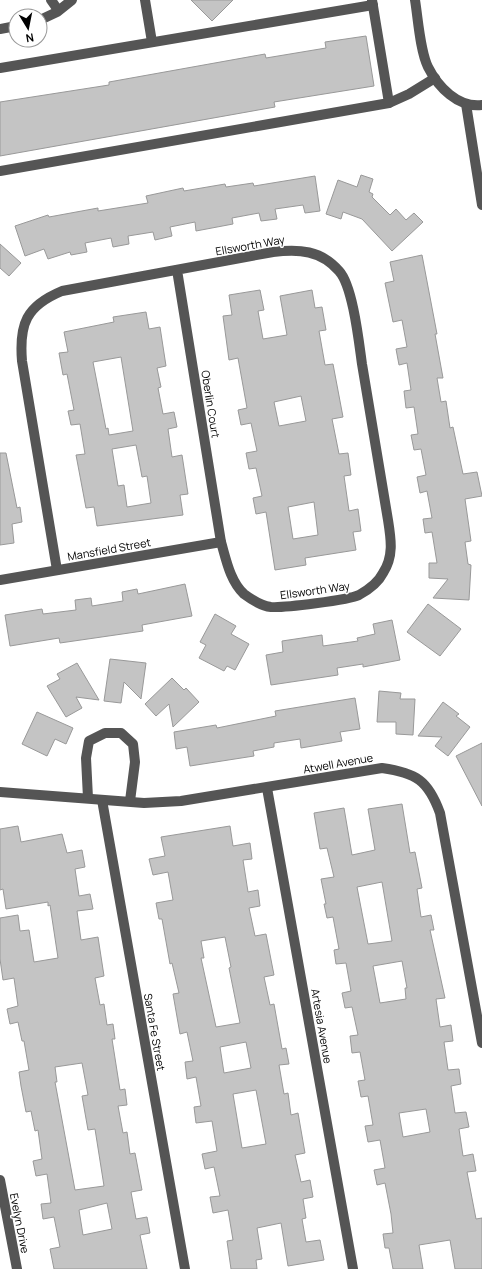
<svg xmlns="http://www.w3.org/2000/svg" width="482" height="1269" font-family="Manrope,sans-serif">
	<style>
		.building { fill: #c4c4c4; stroke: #999; fill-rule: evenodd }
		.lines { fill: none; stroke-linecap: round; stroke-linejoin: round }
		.minor { stroke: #555; stroke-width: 10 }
		.labels { text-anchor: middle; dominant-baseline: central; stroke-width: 3; stroke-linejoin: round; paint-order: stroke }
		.street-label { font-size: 11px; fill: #000; stroke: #fff }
	</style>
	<rect width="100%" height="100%" fill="#fff"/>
	<g class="building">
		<path d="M 191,0 L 233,0 L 212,21 Z"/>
		<path d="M 366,36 L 374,86 L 274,102 L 275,107 L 0,156 L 0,102 L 109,85 L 109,82 L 265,54 L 266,58 L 326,48 L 325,42 Z"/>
		<path d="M 361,175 L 373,179 L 369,192 L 373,194 L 372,197 L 390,215 L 396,209 L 406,220 L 414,213 L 423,222 L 392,251 L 362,219 L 343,212 L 341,219 L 326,214 L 338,180 L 357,187 Z"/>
		<path d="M 315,176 L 320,211 L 305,213 L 303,205 L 275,209 L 277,219 L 261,221 L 259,213 L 232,218 L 233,224 L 196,231 L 195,222 L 170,227 L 172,236 L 155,240 L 153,232 L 128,236 L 129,244 L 113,247 L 111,238 L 85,243 L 87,252 L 71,255 L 70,252 L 48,259 L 44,249 L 25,256 L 15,226 L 48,215 L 49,217 L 98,208 L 98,211 L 148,203 L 146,196 L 183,188 L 184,191 L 225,184 L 226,187 L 253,183 L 254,186 Z"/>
		<path d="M 0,244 L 21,263 L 9,276 L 0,268 Z"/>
		<path d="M 422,255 L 437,334 L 435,334 L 443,378 L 437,378 L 441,402 L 446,401 L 450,428 L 453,427 L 463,474 L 477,472 L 482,496 L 465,499 L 471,541 L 465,542 L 468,564 L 471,565 L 469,600 L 433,598 L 448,579 L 429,578 L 429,563 L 437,563 L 432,532 L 425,533 L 423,519 L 432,518 L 427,491 L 420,493 L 417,477 L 426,475 L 421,449 L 414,450 L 411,435 L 418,434 L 414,407 L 406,408 L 404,391 L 411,390 L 407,363 L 399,365 L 396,349 L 407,347 L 402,320 L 393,322 L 385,283 L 394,281 L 390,262 Z"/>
		<path d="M 260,290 L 264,310 L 258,311 L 263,339 L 287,335 L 280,296 L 312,290 L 315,308 L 322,307 L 326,330 L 319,331 L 325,365 L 333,364 L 343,417 L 332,419 L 339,454 L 348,453 L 351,475 L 344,476 L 349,511 L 358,509 L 361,531 L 353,532 L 356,550 L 305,558 L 306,565 L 275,570 L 266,512 L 256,514 L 253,498 L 262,496 L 256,468 L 249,469 L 246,453 L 257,451 L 251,423 L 241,425 L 238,410 L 247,408 L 238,358 L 229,360 L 223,316 L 232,315 L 229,295 ZM 301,396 L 306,421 L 279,426 L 274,402 ZM 314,502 L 318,535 L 293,539 L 288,507 Z"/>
		<path d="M 146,312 L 149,329 L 160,327 L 166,366 L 157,368 L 161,387 L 158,388 L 163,414 L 174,412 L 177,427 L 168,429 L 172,457 L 182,455 L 188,494 L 180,495 L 183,515 L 97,526 L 94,507 L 86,508 L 76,455 L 85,454 L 80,424 L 71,425 L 68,411 L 74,410 L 67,374 L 63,375 L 59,353 L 68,352 L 64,332 L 114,322 L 113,317 ZM 121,357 L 133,431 L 109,435 L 108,428 L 106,429 L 93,362 ZM 136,445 L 142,477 L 147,476 L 151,503 L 127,507 L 124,485 L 118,486 L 112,449 Z"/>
		<path d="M 0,453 L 6,453 L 17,508 L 20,507 L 22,522 L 12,524 L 14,543 L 0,545 Z"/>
		<path d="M 185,584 L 192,616 L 142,625 L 143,631 L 60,643 L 59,638 L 10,646 L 5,615 L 42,609 L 43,614 L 76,610 L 75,600 L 91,598 L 92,606 L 123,601 L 122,592 L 137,589 L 138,594 Z"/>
		<path d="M 428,604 L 461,629 L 440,656 L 407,632 Z"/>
		<path d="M 215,614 L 236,626 L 231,634 L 249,644 L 235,670 L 227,666 L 224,671 L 199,658 L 206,645 L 200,642 Z"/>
		<path d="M 392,620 L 400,660 L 363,667 L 363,664 L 337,668 L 338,675 L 271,685 L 266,655 L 283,652 L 282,641 L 322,635 L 323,646 L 358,641 L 357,638 L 375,634 L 373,624 Z"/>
		<path d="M 110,659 L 146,663 L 141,699 L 124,682 L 121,703 L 104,701 Z"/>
		<path d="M 77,663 L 99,700 L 76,697 L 82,708 L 66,717 L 47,686 L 60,679 L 57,674 Z"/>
		<path d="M 172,678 L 184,690 L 186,688 L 199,702 L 173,727 L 169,704 L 156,716 L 145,704 Z"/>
		<path d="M 379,691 L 401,693 L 400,699 L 415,699 L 413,735 L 396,734 L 396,722 L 377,722 Z"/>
		<path d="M 355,698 L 360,729 L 340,732 L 342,741 L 301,748 L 300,739 L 274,743 L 274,747 L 253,751 L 254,756 L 190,766 L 187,747 L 176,749 L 174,732 L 216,725 L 217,728 L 276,716 L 275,711 Z"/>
		<path d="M 443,702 L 459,714 L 456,716 L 470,727 L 448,756 L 435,746 L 442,737 L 418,736 Z"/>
		<path d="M 37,712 L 73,728 L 66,744 L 55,739 L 47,756 L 22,744 Z"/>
		<path d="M 482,743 L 482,806 L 456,756 Z"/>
		<path d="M 402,804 L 410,853 L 415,852 L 422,888 L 417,889 L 421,917 L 431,915 L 434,930 L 430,930 L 445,998 L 436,999 L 440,1027 L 451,1025 L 453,1041 L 444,1042 L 448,1070 L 459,1069 L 461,1084 L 451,1086 L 455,1113 L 466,1112 L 469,1127 L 459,1129 L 463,1156 L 473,1154 L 476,1171 L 467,1172 L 476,1219 L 482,1218 L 482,1269 L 455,1269 L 450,1240 L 419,1245 L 423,1269 L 393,1269 L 389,1248 L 385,1248 L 383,1234 L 393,1233 L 391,1214 L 385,1183 L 377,1185 L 374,1170 L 385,1168 L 380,1140 L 368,1142 L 365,1126 L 373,1125 L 368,1096 L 361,1097 L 358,1081 L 365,1080 L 360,1052 L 352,1053 L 350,1036 L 358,1035 L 352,1007 L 345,1008 L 342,993 L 351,991 L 346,963 L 336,964 L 334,950 L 339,949 L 333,917 L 327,918 L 324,904 L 326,904 L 321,879 L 334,877 L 327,848 L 320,849 L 314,813 L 344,808 L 352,855 L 375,850 L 368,809 ZM 382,882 L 392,941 L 368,944 L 357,887 ZM 402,961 L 407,988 L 405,988 L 406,999 L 380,1003 L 373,966 ZM 426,1109 L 430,1132 L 403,1137 L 399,1113 Z"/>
		<path d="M 18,826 L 21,842 L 62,834 L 67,853 L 82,850 L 85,867 L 75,869 L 79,896 L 90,894 L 93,909 L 77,911 L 81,940 L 98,937 L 104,976 L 95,978 L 100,1005 L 104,1004 L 107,1025 L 113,1024 L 115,1039 L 112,1039 L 120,1090 L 125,1089 L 127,1105 L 118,1106 L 123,1133 L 127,1132 L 130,1154 L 135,1153 L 142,1190 L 131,1192 L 136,1219 L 147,1217 L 150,1233 L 140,1235 L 147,1269 L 54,1269 L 50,1249 L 60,1247 L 54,1217 L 43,1219 L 41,1204 L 51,1203 L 47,1174 L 36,1176 L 33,1161 L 42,1159 L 38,1130 L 35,1131 L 31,1111 L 26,1112 L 21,1086 L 19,1072 L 29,1070 L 24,1041 L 22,1041 L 18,1022 L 10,1024 L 7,1009 L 18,1006 L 14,978 L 3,980 L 0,959 L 0,918 L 18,915 L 20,931 L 29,930 L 34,962 L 58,958 L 50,905 L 48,906 L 48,902 L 6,909 L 3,889 L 0,890 L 0,829 ZM 82,1063 L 88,1095 L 82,1096 L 88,1130 L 95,1129 L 104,1186 L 75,1190 L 55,1082 L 57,1082 L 55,1067 ZM 107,1203 L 112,1229 L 83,1235 L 79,1210 Z"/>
		<path d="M 230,826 L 233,846 L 250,843 L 252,859 L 243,860 L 248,892 L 258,890 L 260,906 L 249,908 L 255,936 L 266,934 L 274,975 L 264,977 L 270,1005 L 274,1004 L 282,1049 L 286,1048 L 289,1064 L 279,1065 L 284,1094 L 288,1093 L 291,1115 L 298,1113 L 305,1153 L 295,1155 L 301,1182 L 310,1180 L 313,1197 L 303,1199 L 306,1218 L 302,1219 L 306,1242 L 320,1240 L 324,1260 L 288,1266 L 281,1223 L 257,1228 L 262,1259 L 256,1260 L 257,1269 L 231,1269 L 227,1241 L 233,1240 L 228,1210 L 213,1213 L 210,1197 L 220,1196 L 214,1167 L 205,1169 L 202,1154 L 217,1151 L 212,1121 L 196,1123 L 194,1107 L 201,1106 L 196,1077 L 187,1079 L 185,1062 L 193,1061 L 187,1032 L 180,1034 L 173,994 L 179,993 L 172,963 L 170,964 L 162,919 L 159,919 L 156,903 L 173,900 L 168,872 L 153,875 L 149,859 L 165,856 L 161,837 ZM 225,937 L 231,967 L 229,968 L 240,1023 L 216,1027 L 201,958 L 204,958 L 201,941 ZM 246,1042 L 251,1068 L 224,1073 L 220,1047 ZM 256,1090 L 266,1144 L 242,1148 L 233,1094 Z"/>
	</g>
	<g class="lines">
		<g class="minor">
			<path d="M 51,0 L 58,10"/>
			<path d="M 145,0 L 152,42"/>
			<path d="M 372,0 L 389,103"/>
			<path d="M 415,0 C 418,18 420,51 428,67 C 438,87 458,108 482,105"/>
			<path d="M 40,20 L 57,12 L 72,0"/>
			<path d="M 0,29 L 16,26"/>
			<path d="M 0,68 L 373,5"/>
			<path d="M 466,104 L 482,205"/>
			<path d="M 0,171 L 389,103 L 409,94 L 435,78"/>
			<path d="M 57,570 L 22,361 C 19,324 26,306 62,291 L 273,252 C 299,249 321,250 339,271 C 353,286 359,343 362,364 C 371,416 379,468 388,520 C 391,539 394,556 383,573 C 378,583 368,590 359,595 C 349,600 283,608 271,607 C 262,606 252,600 244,594 C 230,581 226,559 221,542 L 177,270"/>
			<path d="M 0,580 L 221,542"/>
			<path d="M 267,788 L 353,1269"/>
			<path d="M 0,792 L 144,803 L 181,801 L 382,768 C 416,773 428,780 440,813 L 482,1043"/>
			<path d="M 88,798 L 86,758 L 89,741 L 105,733 L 121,733 L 133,744 L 135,762 L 130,801"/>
			<path d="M 102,800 L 185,1269"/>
			<path d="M 0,1180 L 17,1269"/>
		</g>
	</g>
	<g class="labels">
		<g class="street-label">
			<text transform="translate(250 245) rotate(-10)">Ellsworth Way</text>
			<text transform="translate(211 404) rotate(81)">Oberlin Court</text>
			<text transform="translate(109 549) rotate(-10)">Mansfield Street</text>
			<text transform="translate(315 590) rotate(-8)">Ellsworth Way</text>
			<text transform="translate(338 763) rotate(-10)">Atwell Avenue</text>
			<text transform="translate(322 1026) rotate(80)">Artesia Avenue</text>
			<text transform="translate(155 1032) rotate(80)">Santa Fe Street</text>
			<text transform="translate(20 1223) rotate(79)">Evelyn Drive</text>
		</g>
	</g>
	<g transform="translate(28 28) rotate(170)"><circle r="19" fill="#ffffff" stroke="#999999"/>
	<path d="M0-3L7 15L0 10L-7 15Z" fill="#000000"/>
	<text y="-6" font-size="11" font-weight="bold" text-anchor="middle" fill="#000000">N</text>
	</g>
</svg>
